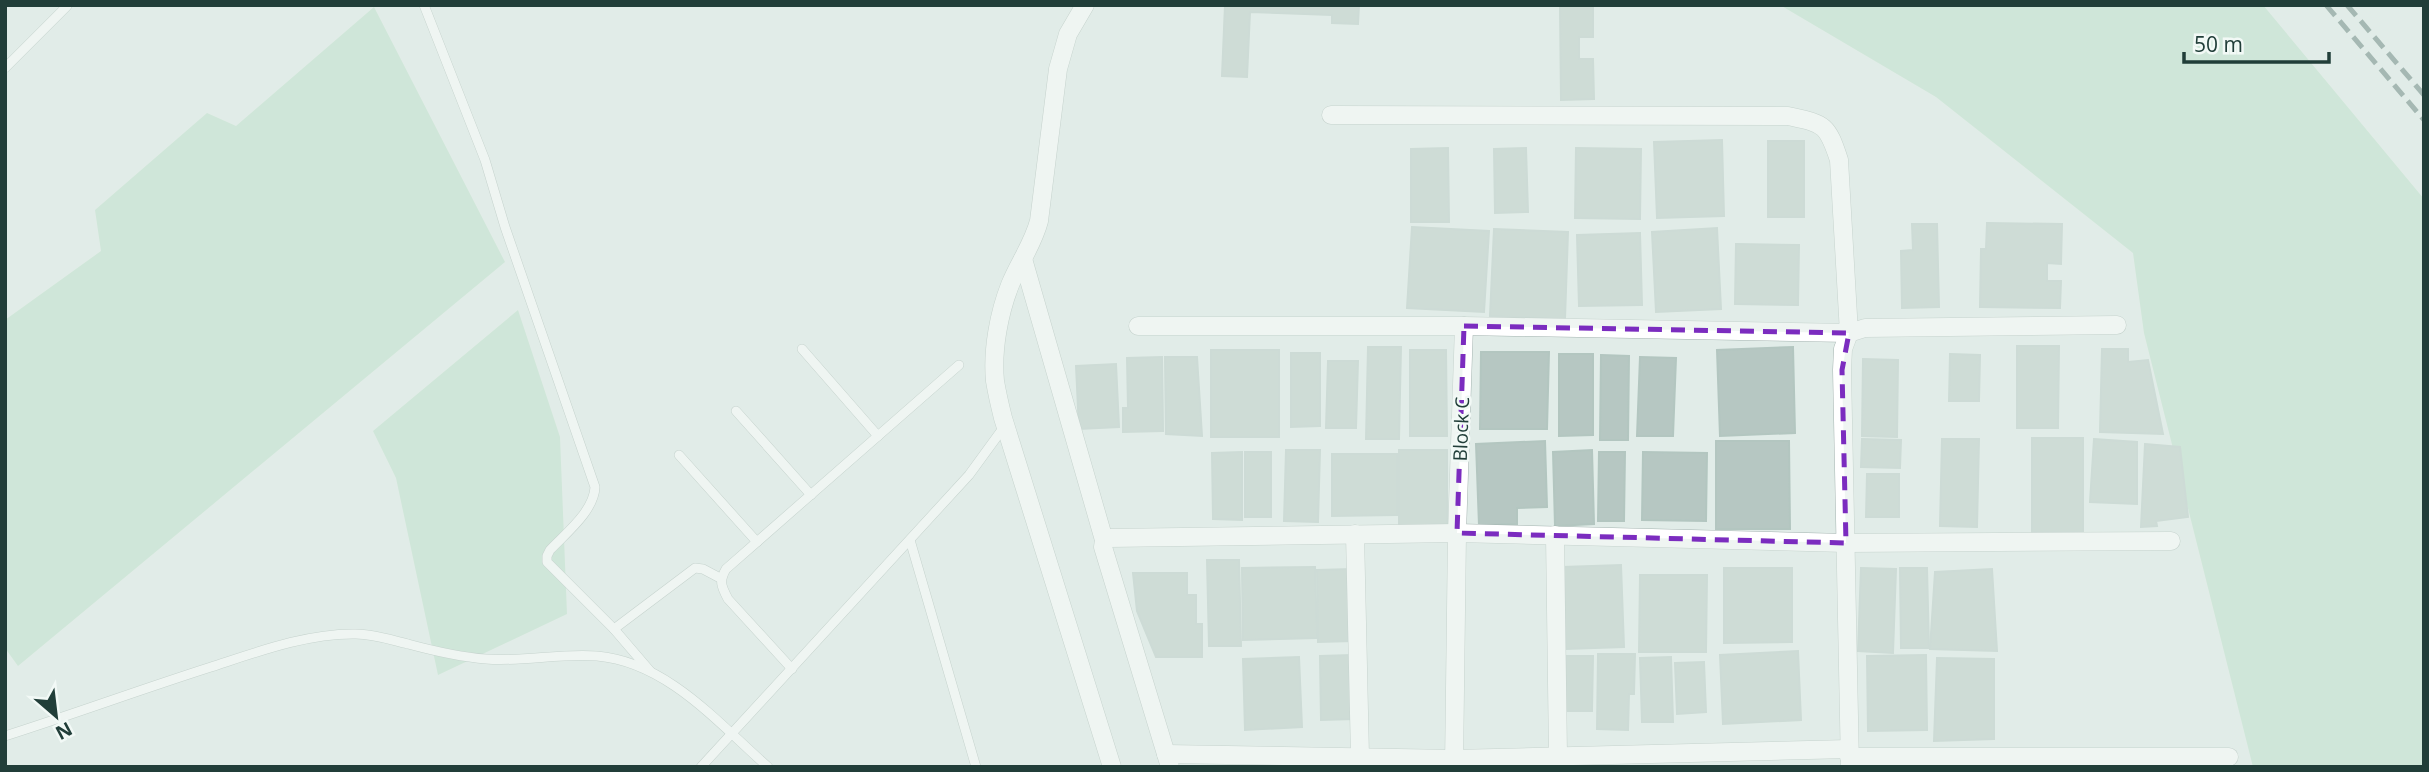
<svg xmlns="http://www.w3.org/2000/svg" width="2429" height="772" font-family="'Open Sans',sans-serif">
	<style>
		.green { fill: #b9dec7 }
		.building { fill: #b6c7c2; stroke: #b3c6c0; stroke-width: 2 }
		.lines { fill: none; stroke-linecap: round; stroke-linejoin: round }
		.lane-casing { stroke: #a4b4b0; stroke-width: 10 }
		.street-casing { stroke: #a4b4b0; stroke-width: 19 }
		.lane { stroke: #fff; stroke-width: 9 }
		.street { stroke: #fff; stroke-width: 18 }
		.rail { stroke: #5b7974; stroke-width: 5; stroke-dasharray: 14 7; stroke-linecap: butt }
		.marked { fill: none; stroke: #7b2cbf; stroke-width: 5; stroke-dasharray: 14 9; stroke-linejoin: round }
		.labels { text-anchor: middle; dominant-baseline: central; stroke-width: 5; stroke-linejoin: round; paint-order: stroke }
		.street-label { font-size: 19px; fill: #213e39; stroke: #f2f9f6 }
	</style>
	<rect width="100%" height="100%" fill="#e1ece8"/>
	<g class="green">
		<path d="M 1780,5 L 2263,5 L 2424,199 L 2424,767 L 2253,767 L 2144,333 L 2133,253 L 1936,97 Z"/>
		<path d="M 374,7 L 505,262 L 18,666 L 5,648 L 5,320 L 101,251 L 95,210 L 207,113 L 236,126 Z"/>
		<path d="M 518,310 L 560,437 L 567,614 L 438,675 L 396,478 L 373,431 Z"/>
	</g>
	<g class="building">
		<path d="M 1225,5 L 1359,5 L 1358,24 L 1332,23 L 1332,15 L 1250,12 L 1247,77 L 1222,76 Z"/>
		<path d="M 1560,5 L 1593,5 L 1593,37 L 1579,37 L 1579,59 L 1593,59 L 1594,99 L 1561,100 Z"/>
		<path d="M 1722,140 L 1724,216 L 1657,218 L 1654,142 Z"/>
		<rect x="1768" y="141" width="36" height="76"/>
		<path d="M 1448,148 L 1449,222 L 1411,222 L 1411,149 Z"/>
		<path d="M 1526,148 L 1528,212 L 1495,213 L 1494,149 Z"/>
		<path d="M 1576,148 L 1641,149 L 1640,219 L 1575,218 Z"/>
		<path d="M 1987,223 L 2062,224 L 2061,264 L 2047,263 L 2047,281 L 2061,281 L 2060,308 L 1980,307 L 1981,249 L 1986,249 Z"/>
		<path d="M 1912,224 L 1937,224 L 1939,307 L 1902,308 L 1901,251 L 1913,250 Z"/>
		<path d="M 1412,227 L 1489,231 L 1484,312 L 1407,308 Z"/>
		<path d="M 1717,228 L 1721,309 L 1656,312 L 1652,232 Z"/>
		<path d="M 1494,229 L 1568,232 L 1565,319 L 1490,316 Z"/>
		<path d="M 1640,233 L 1642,305 L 1579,306 L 1577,235 Z"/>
		<path d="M 1736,244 L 1799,245 L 1798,305 L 1735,304 Z"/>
		<path d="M 2017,346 L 2059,346 L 2058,428 L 2017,428 Z"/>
		<path d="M 1368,347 L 1401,347 L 1399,439 L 1366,439 Z"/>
		<path d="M 1793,347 L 1795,433 L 1720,436 L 1717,350 Z"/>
		<path d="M 2102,349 L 2128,349 L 2128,362 L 2148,360 L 2163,434 L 2100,432 Z"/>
		<rect x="1211" y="350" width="68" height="87"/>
		<path d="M 1410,350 L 1446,350 L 1447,436 L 1410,436 Z"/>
		<path d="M 1481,352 L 1549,352 L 1547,429 L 1480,429 Z"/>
		<path d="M 1291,353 L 1320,353 L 1320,426 L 1291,427 Z"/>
		<path d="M 1559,354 L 1593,354 L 1593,435 L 1559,436 Z"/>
		<path d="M 1950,354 L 1980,355 L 1979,401 L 1949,401 Z"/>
		<path d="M 1601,355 L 1629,356 L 1628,440 L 1600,440 Z"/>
		<path d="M 1162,357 L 1163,431 L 1123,432 L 1123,408 L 1128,408 L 1127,358 Z"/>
		<path d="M 1165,357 L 1197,357 L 1202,436 L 1166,434 Z"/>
		<path d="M 1640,357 L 1676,358 L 1673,436 L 1637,436 Z"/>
		<path d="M 1863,359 L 1898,360 L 1897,437 L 1862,436 Z"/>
		<path d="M 1328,361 L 1358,361 L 1356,428 L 1326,428 Z"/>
		<path d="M 1116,364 L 1119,427 L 1079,429 L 1076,366 Z"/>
		<rect x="2032" y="438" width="51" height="94"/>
		<path d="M 1862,439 L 1901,440 L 1900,468 L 1861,467 Z"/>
		<path d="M 1942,439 L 1979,439 L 1977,527 L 1940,526 Z"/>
		<path d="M 2094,439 L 2137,442 L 2137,504 L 2090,502 Z"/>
		<path d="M 1545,441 L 1547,507 L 1517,508 L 1517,524 L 1479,525 L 1476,444 Z"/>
		<path d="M 1716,441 L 1789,441 L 1790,529 L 1716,529 Z"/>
		<path d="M 2145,444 L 2180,447 L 2188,517 L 2156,521 L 2157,526 L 2141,527 Z"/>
		<path d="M 1286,450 L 1320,450 L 1318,522 L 1284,521 Z"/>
		<path d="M 1399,450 L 1447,450 L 1447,527 L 1399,528 Z"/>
		<path d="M 1592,450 L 1594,524 L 1555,526 L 1553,452 Z"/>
		<path d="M 1242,452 L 1242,520 L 1213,519 L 1212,453 Z"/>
		<rect x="1245" y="452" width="26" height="65"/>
		<path d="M 1599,452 L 1625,452 L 1624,521 L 1598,521 Z"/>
		<path d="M 1643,452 L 1707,453 L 1706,521 L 1642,520 Z"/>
		<path d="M 1332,454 L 1397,454 L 1397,515 L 1332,516 Z"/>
		<path d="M 1867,474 L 1899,474 L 1899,517 L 1866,517 Z"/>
		<path d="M 1207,560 L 1239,560 L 1241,646 L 1209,646 Z"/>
		<path d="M 1621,565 L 1624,647 L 1566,649 L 1563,567 Z"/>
		<path d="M 1315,567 L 1317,638 L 1243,640 L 1242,568 Z"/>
		<path d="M 1724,568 L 1792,568 L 1792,642 L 1724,643 Z"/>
		<path d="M 1861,568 L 1896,569 L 1893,653 L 1858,651 Z"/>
		<path d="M 1900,568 L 1927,568 L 1929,648 L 1901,648 Z"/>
		<path d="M 1352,569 L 1353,641 L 1318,642 L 1317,570 Z"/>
		<path d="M 1992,569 L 1997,651 L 1930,649 L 1935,572 Z"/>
		<path d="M 1133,573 L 1187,573 L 1187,595 L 1196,595 L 1196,624 L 1202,624 L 1202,657 L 1156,657 L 1137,611 Z"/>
		<path d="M 1640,575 L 1707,575 L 1706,652 L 1639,652 Z"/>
		<path d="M 1798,651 L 1801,720 L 1723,724 L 1720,655 Z"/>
		<path d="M 1598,654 L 1635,654 L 1634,694 L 1629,694 L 1628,730 L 1597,729 Z"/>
		<path d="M 1352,655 L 1354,719 L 1321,720 L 1320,656 Z"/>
		<path d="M 1926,655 L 1927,730 L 1868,731 L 1867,656 Z"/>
		<path d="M 1564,656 L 1593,656 L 1592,711 L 1563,711 Z"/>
		<path d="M 1299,657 L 1302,727 L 1245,730 L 1243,659 Z"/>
		<path d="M 1671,657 L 1673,722 L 1642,722 L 1640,658 Z"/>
		<path d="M 1937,658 L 1994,659 L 1994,739 L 1934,741 Z"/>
		<path d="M 1704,662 L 1706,712 L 1677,714 L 1675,663 Z"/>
	</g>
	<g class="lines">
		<defs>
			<g id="lane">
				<path d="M 424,5 L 485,160 L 505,227 L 595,487 C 594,511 566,533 550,550 L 547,556 L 547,562 L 614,629 L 650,671"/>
				<path d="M 5,68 L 67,6"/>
				<path d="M 802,349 L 878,436"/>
				<path d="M 736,411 L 811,495"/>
				<path d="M 679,455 L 757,542"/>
				<path d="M 910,540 L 976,767"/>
				<path d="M 614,629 L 695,568 L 703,569 L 720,578"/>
				<path d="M 792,669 L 728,599 C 721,586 719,581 726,569 L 959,365"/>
				<path d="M 5,736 C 74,714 142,689 211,667 C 257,652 308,633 356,634 C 374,634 391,640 408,644 C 434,651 459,657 486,659 C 523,662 560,653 597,656 C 667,662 718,723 768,767"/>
				<path d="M 701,767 L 969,475 L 1004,427"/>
			</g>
			<g id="street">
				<path d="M 1085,5 L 1068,34 L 1058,69 L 1039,221 C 1033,244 1019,263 1010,285 C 999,313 992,350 995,381 C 997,393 1000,406 1003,418 L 1112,767"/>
				<path d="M 1023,259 L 1104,540 L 1103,547 L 1170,767"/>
				<path d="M 1138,326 L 1464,326 L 1849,333 L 1839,160 C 1827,123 1824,124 1788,116 L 1331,115"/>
				<path d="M 1355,534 L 1360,757"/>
				<path d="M 1555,535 L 1558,756"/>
				<path d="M 1104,540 L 1109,538 L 1457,533 L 1846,543 L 2171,541"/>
				<path d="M 1166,754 L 1454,759 L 1849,749"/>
				<path d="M 1849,757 L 2229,757"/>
				<path d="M 1454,767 L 1457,533 L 1464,326"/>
				<path d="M 1850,767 L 1842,370 L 1843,349 L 1849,333 L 1865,328 L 2117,325"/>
			</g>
		</defs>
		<use href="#lane" class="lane-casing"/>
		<use href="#street" class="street-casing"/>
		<use href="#lane" class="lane"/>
		<use href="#street" class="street"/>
		<g class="rail">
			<path d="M 2326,5 L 2424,120"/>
			<path d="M 2347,5 L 2424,95"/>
		</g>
	</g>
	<path d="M0 0H2429V772H0ZM 1464,326 L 1849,333 L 1842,370 L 1846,543 L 1457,533 Z" fill="#e1ece8" fill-opacity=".55" fill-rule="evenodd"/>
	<path class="marked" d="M 1464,326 L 1849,333 L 1842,370 L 1846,543 L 1457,533 Z"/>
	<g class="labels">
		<g class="street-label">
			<text transform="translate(1461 429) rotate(-88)">Block C</text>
		</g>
	</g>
	<rect width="2429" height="772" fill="none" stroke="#213e39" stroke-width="14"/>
	<g transform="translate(56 716) rotate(152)" stroke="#f2f9f6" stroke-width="5" paint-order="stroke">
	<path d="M0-5L12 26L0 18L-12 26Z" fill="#213e39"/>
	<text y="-10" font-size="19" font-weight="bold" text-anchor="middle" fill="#213e39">N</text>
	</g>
	<path d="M2184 52v10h145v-10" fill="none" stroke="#213e39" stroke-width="3.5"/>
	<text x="2194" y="52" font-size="21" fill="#213e39" stroke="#f2f9f6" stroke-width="5" paint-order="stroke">50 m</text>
</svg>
